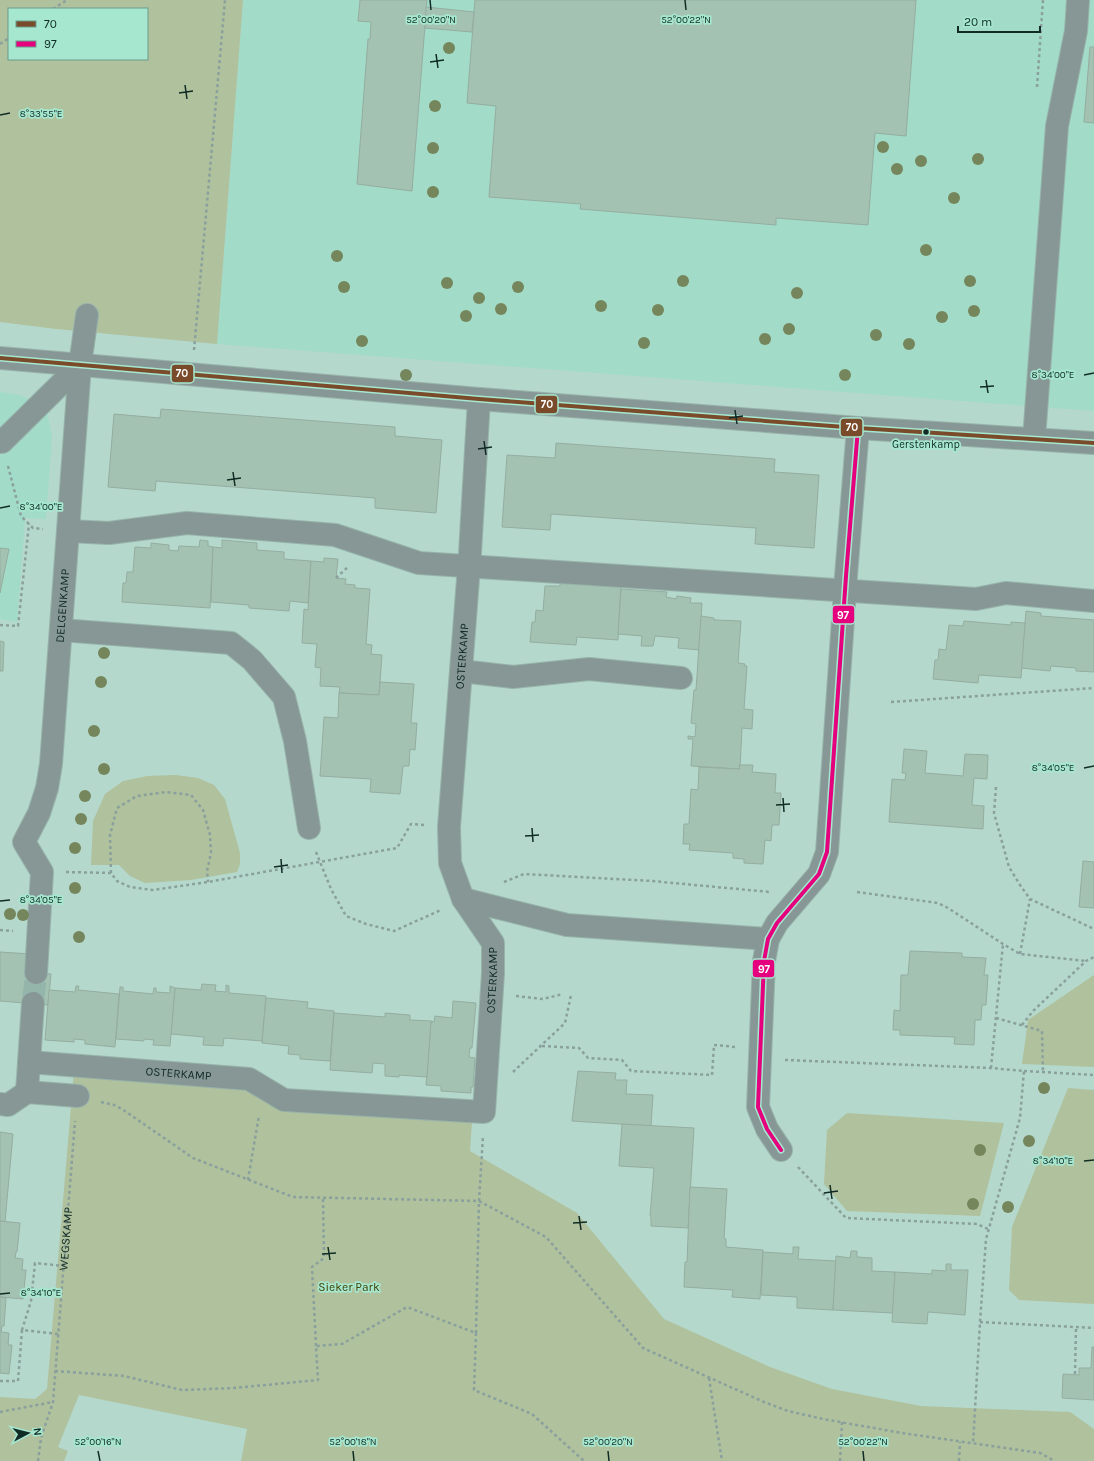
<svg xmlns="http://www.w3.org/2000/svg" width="1094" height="1461" font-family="Karla,sans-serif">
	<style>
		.built { fill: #a2dbc8 }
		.green { fill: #b0c19d; fill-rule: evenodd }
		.building { fill: #a4c2b2; stroke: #94ada0 }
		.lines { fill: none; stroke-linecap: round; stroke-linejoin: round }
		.minor-tunnel { stroke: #94b6aa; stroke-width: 22; stroke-dasharray: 22 11; stroke-linecap: butt }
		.minor-casing { stroke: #97b3aa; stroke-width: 24 }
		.path { stroke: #8aa09c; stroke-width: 2.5; stroke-dasharray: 3 3; stroke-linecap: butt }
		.minor { stroke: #879796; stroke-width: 22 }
		.bus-1-casing { stroke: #a6e7d0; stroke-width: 7 }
		.bus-2-casing { stroke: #a6e7d0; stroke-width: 7 }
		.bus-1 { stroke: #7a4b2a; stroke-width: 4 }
		.bus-2 { stroke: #e5007d; stroke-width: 4 }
		.tree { fill: #75865c }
		.ticks { fill: none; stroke: #112c24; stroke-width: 1.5 }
		.bus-dot { fill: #112c24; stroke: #a6e7d0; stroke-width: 1.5 }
		.labels { text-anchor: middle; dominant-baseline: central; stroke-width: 3.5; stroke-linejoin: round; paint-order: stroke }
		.bus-label { font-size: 11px; fill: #112c24; stroke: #a6e7d0 }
		.street-label { font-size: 12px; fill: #112c24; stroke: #a6e7d0 }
		.park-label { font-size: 12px; fill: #414201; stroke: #a6e7d0 }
		.ticks-label { font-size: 10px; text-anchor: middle; fill: #112c24; stroke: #a6e7d0; stroke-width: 3.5; stroke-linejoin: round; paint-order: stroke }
		.line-badge { stroke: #a6e7d0; stroke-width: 1.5 }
		.badge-label { font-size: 11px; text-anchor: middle; font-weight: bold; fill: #fff }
	</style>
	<rect width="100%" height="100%" fill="#b5d8cc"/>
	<g class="built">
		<path d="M 243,0 L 1094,0 L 1094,411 L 217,344 Z"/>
		<path d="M 0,392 L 19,395 L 35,401 L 48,416 L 52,437 L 46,519 L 25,518 L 17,622 L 0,619 Z"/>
	</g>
	<g class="green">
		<path d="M 0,0 L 243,0 L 217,344 L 56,329 L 0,322 ZM 9,9 L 147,9 L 147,59 L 9,59 Z"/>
		<path d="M 176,775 L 198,778 L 214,785 L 225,799 L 240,853 L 240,864 L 237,872 L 191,880 L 145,883 L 130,876 L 119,865 L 91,865 L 93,821 L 105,794 L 123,781 L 147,776 Z"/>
		<path d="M 1094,975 L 1094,1067 L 1022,1064 L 1028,1020 Z"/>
		<path d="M 74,1071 L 244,1086 L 472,1122 L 470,1151 L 577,1213 L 664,1319 L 770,1367 L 832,1389 L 921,1406 L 1070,1412 L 1094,1429 L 1094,1461 L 241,1461 L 247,1429 L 79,1395 L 58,1447 L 68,1451 L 64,1461 L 0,1461 L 0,1397 L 35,1399 L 47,1389 Z"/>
		<path d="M 1068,1088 L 1094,1090 L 1094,1304 L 1019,1300 L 1009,1290 L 1012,1227 Z"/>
		<path d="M 847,1113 L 1004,1123 L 980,1216 L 847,1211 L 824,1184 L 827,1130 Z"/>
	</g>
	<g class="building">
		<path d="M 360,0 L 427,0 L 412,191 L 357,184 L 368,39 L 370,39 L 371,22 L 358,21 Z"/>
		<path d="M 475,0 L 916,0 L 906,136 L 875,133 L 868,225 L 776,218 L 776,225 L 580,209 L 581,204 L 489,197 L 496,106 L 467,103 Z"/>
		<path d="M 426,7 L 474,12 L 472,32 L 425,28 Z"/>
		<path d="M 1090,47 L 1094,47 L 1094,123 L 1084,122 Z"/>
		<path d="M 161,409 L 395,427 L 395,436 L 442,440 L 436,513 L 375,508 L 375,498 L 156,481 L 155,491 L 108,487 L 114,414 L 160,418 Z"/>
		<path d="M 556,443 L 775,459 L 774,472 L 819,475 L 814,548 L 755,544 L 756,528 L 551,514 L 550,530 L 502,527 L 507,455 L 555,458 Z"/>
		<path d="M 200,540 L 208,541 L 208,546 L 213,547 L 210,608 L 122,602 L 123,583 L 126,583 L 127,572 L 133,572 L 135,547 L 151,548 L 151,543 L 169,545 L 169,550 L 178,551 L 179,546 L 199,547 Z"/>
		<path d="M 222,540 L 257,543 L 257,550 L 284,552 L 284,559 L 311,561 L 308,603 L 290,601 L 289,611 L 249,608 L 249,605 L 211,602 L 213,547 L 222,548 Z"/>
		<path d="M 0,548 L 9,549 L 0,593 Z"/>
		<path d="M 324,558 L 338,559 L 336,578 L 346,579 L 345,584 L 355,585 L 355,588 L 370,589 L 366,644 L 372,645 L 371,654 L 382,655 L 379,695 L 339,693 L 340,687 L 320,686 L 321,668 L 315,667 L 317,644 L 302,643 L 304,609 L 308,610 L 311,561 L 324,562 Z"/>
		<path d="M 560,583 L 621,584 L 618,640 L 577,637 L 576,645 L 530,642 L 532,622 L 535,622 L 536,610 L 543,611 L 545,586 L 560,586 Z"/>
		<path d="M 621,589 L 667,592 L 666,597 L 676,599 L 677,596 L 691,598 L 690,603 L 702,603 L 699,650 L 678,648 L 679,638 L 655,636 L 653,646 L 641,646 L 642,636 L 618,634 Z"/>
		<path d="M 1026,611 L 1041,613 L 1041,616 L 1094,620 L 1094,672 L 1076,671 L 1076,668 L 1051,666 L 1050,671 L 1021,668 Z"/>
		<path d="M 701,616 L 714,618 L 714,620 L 741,621 L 738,663 L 745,664 L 744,666 L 747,666 L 744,709 L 753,710 L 752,729 L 742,728 L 740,769 L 691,766 L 693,739 L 688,739 L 688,736 L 695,737 L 696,724 L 691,723 L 694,690 L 696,690 Z"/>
		<path d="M 964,621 L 1011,625 L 1011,622 L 1025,623 L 1021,678 L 979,675 L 978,683 L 933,679 L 935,660 L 938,660 L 939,649 L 946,650 L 949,625 L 963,626 Z"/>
		<path d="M 0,641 L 4,642 L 3,671 L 0,671 Z"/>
		<path d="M 380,682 L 414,684 L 411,723 L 417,723 L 415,750 L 410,749 L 409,766 L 403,766 L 400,794 L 370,792 L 371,779 L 320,776 L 324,717 L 338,718 L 339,693 L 379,695 Z"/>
		<path d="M 904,749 L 927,751 L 925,773 L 963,776 L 965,754 L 988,755 L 987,779 L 974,778 L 972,805 L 984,806 L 983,829 L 889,822 L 892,779 L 905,780 L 906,773 L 902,773 Z"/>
		<path d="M 739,765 L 753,765 L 752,772 L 776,774 L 775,793 L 781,793 L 779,825 L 772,825 L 771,841 L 765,840 L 763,864 L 744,863 L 744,859 L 733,858 L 733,853 L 689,850 L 690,844 L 683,844 L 684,824 L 689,824 L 691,789 L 698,790 L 699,767 L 740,769 Z"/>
		<path d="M 1083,861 L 1094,862 L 1094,908 L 1079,907 Z"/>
		<path d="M 910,951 L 962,953 L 962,957 L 986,958 L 984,975 L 988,975 L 986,1005 L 982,1005 L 981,1020 L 975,1020 L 974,1045 L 954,1044 L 955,1037 L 900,1035 L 900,1030 L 893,1030 L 894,1010 L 900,1011 L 901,975 L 908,975 Z"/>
		<path d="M 0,952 L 30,954 L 28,972 L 51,974 L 48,1005 L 0,1001 Z"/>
		<path d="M 202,984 L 216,985 L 215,991 L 226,992 L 226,985 L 229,986 L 229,993 L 266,996 L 262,1041 L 224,1038 L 223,1046 L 203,1045 L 204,1037 L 171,1034 L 175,988 L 201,990 Z"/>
		<path d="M 76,986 L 79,986 L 78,990 L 119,994 L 115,1047 L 85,1044 L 85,1040 L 74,1039 L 74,1042 L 45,1040 L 49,990 L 75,992 Z"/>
		<path d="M 170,986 L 175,988 L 170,1046 L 153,1045 L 154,1040 L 144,1039 L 144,1041 L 116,1039 L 120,987 L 123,987 L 123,991 L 153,994 L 154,988 L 156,988 L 156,992 L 170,993 Z"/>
		<path d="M 266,998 L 308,1002 L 307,1008 L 334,1011 L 330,1061 L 300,1059 L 300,1055 L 288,1054 L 289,1046 L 262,1043 Z"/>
		<path d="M 453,1001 L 476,1003 L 472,1048 L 470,1048 L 469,1057 L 475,1058 L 473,1087 L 471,1087 L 471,1093 L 441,1091 L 441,1086 L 426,1085 L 431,1021 L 434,1022 L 435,1016 L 452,1018 Z"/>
		<path d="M 334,1013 L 385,1017 L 385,1013 L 410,1015 L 410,1020 L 431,1021 L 427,1077 L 399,1075 L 399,1077 L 385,1076 L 385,1064 L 373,1063 L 372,1073 L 330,1070 Z"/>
		<path d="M 578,1071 L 616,1073 L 615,1080 L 627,1080 L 626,1094 L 653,1095 L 651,1126 L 572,1121 Z"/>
		<path d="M 622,1124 L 694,1128 L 688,1228 L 651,1226 L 651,1217 L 650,1216 L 654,1168 L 619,1166 Z"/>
		<path d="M 0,1132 L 13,1134 L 5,1222 L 0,1221 Z"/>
		<path d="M 690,1187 L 727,1189 L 724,1238 L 726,1239 L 726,1247 L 763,1250 L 760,1299 L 732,1297 L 733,1290 L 684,1287 L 685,1262 L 687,1262 Z"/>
		<path d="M 0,1221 L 20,1223 L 17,1252 L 16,1252 L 15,1258 L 23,1259 L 22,1270 L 26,1270 L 23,1299 L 0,1297 Z"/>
		<path d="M 793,1247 L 799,1247 L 798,1259 L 836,1261 L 833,1310 L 797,1308 L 797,1297 L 761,1295 L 763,1252 L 793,1254 Z"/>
		<path d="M 851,1251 L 857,1251 L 857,1257 L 872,1258 L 872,1271 L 895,1272 L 893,1313 L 833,1310 L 836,1256 L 850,1258 Z"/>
		<path d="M 946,1264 L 951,1264 L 951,1270 L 968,1270 L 965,1315 L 928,1312 L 927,1324 L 892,1322 L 895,1272 L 932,1274 L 932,1270 L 946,1271 Z"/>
		<path d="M 0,1297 L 6,1298 L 4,1326 L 2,1326 L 1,1332 L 9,1333 L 8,1345 L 12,1345 L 9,1374 L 0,1373 Z"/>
		<path d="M 1092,1347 L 1094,1347 L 1094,1400 L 1062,1398 L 1063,1374 L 1079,1375 L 1079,1368 L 1091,1368 Z"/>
	</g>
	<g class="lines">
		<path class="minor-tunnel" d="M 33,1003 L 36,973"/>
		<defs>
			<g id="minor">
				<path d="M 0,358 L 479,399 L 858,428 L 1094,443"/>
				<path d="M 1034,439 L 1057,126 L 1076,31 L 1078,0"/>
				<path d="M 0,442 L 2,442 L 80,365"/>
				<path d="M 68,531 L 109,533 L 187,523 L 335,535 L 419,563 L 976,599 L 1006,593 L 1094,601"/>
				<path d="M 61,630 L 231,643 L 252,660 L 284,697 L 295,741 L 309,828"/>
				<path d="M 461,671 L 513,677 L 589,669 L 681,678"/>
				<path d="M 463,899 L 567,925 L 768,939"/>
				<path id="s2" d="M 36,973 L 42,872 L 24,842 L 39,813 L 47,788 L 51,764 L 80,365 L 87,315"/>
				<path id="s3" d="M 29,1062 L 249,1079 L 284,1100 L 484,1112 L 493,973 L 493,943 L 463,899 L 450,863 L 449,827 L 470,553 L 479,399"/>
				<path d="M 27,1092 L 33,1003"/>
				<path d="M 0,1104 L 8,1105 L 27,1092 L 78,1096"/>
				<path d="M 781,1150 L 767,1129 L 758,1107 L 764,961 L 768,939 L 777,923 L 819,874 L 827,852 L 846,576 L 858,428"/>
			</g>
		</defs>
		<use href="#minor" class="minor-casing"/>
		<g class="path">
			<path d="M 53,9 L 67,0"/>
			<path d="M 0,44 L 9,38"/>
			<path d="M 1037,87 L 1043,0"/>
			<path d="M 194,350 L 225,0"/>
			<path d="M 8,466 L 21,516 L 33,528 L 43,529"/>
			<path d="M 336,578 L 349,566"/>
			<path d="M 0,625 L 18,626 L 29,524"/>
			<path d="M 891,702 L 1094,688"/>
			<path d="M 996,787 L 994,813 L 1009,867 L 1020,885 L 1030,899 L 1094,929"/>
			<path d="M 316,852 L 331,889 L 346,916 L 366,924 L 394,931 L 441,910"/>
			<path d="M 66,872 L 111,873 L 117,881 L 130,887 L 153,890 L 208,882 L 397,848 L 411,824 L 424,825"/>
			<path d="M 111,873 L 110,835 L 117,808 L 137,796 L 166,792 L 191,795 L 203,810 L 210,835 L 211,853 L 207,871 L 208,882"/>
			<path d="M 504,882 L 524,874 L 652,881 L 770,892"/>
			<path d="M 857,892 L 938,903 L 948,908 L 1003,944 L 1020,954 L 1086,961"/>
			<path d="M 0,930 L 13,931"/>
			<path d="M 1020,954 L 1030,899"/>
			<path d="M 516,996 L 543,999 L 563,994"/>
			<path d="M 996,1018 L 1042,1031 L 1043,1073"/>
			<path d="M 1022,1025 L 1033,1011 L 1086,961 L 1094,957"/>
			<path d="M 542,1046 L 579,1048 L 588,1058 L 622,1060 L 631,1071 L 712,1075 L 714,1045 L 736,1047"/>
			<path d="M 785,1060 L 991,1068 L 1024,1071 L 1020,1118 L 986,1239 L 980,1322 L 973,1444"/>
			<path d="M 991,1068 L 1003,944"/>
			<path d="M 1024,1071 L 1094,1075"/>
			<path d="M 513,1072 L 565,1023 L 571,995"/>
			<path d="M 101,1102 L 114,1105 L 122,1109 L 193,1158 L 293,1197 L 479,1201 L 546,1237 L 643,1348 L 764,1402 L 788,1411 L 823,1419 L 902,1433 L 1040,1453 L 1055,1461"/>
			<path d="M 798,1167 L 846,1218 L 977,1224 L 990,1230"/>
			<path d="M 248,1180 L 259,1115"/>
			<path d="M 980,1322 L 1094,1328"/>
			<path d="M 476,1333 L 479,1201 L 483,1136"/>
			<path d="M 58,1334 L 22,1330 L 31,1301 L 35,1263 L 64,1266"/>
			<path d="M 316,1346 L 312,1267 L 324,1258 L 323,1197"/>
			<path d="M 55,1371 L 124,1376 L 182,1390 L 234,1388 L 318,1380 L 316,1346 L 342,1344 L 407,1307 L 476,1333 L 474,1390 L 532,1414 L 584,1461"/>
			<path d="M 1075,1374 L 1076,1327"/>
			<path d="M 709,1378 L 722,1461"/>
			<path d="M 0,1381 L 18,1381 L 22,1330"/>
			<path d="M 0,1412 L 53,1402"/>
			<path id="s1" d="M 38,1461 L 41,1438 L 53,1402 L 75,1121"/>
			<path d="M 840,1461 L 842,1422"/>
			<path d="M 959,1461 L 960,1442"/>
		</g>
		<use href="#minor" class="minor"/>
		<defs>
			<path id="bus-1" d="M 0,358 L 479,399 L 858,428 L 1094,443"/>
			<path id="bus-2" d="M 781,1150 L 767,1129 L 758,1107 L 764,961 L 768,939 L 777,923 L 819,874 L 827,852 L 846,576 L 858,428"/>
		</defs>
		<use href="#bus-1" class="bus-1-casing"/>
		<use href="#bus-2" class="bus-2-casing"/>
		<use href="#bus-1" class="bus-1"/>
		<use href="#bus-2" class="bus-2"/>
	</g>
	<g class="tree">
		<circle cx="449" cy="48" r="6"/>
		<circle cx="435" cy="106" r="6"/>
		<circle cx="883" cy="147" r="6"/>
		<circle cx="433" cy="148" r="6"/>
		<circle cx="978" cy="159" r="6"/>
		<circle cx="921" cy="161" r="6"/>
		<circle cx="897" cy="169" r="6"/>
		<circle cx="433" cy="192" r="6"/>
		<circle cx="954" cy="198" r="6"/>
		<circle cx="926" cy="250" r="6"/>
		<circle cx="337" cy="256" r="6"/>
		<circle cx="683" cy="281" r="6"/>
		<circle cx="970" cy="281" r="6"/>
		<circle cx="447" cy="283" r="6"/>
		<circle cx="344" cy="287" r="6"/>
		<circle cx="518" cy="287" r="6"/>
		<circle cx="797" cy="293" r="6"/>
		<circle cx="479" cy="298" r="6"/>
		<circle cx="601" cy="306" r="6"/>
		<circle cx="501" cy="309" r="6"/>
		<circle cx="658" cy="310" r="6"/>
		<circle cx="974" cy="311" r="6"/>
		<circle cx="466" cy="316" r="6"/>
		<circle cx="942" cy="317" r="6"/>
		<circle cx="789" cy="329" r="6"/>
		<circle cx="876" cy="335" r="6"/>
		<circle cx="765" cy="339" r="6"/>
		<circle cx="362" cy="341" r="6"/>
		<circle cx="644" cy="343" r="6"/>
		<circle cx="909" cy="344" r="6"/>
		<circle cx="406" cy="375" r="6"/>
		<circle cx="845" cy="375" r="6"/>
		<circle cx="104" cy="653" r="6"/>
		<circle cx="101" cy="682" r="6"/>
		<circle cx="94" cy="731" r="6"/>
		<circle cx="104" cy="769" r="6"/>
		<circle cx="85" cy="796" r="6"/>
		<circle cx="81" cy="819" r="6"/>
		<circle cx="75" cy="848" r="6"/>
		<circle cx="75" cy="888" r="6"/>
		<circle cx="10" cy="914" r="6"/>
		<circle cx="23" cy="915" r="6"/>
		<circle cx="79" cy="937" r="6"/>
		<circle cx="1044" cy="1088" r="6"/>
		<circle cx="1029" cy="1141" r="6"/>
		<circle cx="980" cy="1150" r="6"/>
		<circle cx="973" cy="1204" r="6"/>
		<circle cx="1008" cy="1207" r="6"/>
	</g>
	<path class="ticks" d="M 430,0 L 431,10M 685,0 L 686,10M 436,54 L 438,68M 430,62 L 444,60M 185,85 L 187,99M 179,93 L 193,91M 0,115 L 10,113M 1084,375 L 1094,373M 986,380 L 988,393M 980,387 L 994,386M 735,410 L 737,424M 729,418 L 743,416M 484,441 L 486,455M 478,449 L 492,447M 233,472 L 235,486M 227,480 L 241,478M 0,508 L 10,506M 1084,768 L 1094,766M 783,798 L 784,812M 776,805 L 790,804M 532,828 L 533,842M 525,836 L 539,835M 281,859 L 282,873M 274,867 L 288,865M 0,901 L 10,900M 1084,1161 L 1094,1160M 830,1185 L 832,1199M 824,1193 L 838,1191M 579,1216 L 581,1230M 573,1223 L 587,1222M 328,1247 L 330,1260M 322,1254 L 336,1253M 0,1294 L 10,1293M 98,1451 L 100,1461M 353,1451 L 354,1461M 608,1451 L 609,1461M 863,1451 L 864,1461"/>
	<circle class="bus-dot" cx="926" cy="432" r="3.5"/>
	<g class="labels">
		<g class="bus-label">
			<text x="926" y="444">Gerstenkamp</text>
		</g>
		<g class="street-label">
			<text stroke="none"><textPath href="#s2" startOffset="378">DELGENKAMP</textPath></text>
			<text stroke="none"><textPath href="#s3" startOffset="930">OSTERKAMP</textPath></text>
			<text stroke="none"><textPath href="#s3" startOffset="594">OSTERKAMP</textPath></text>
			<text stroke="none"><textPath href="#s3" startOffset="150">OSTERKAMP</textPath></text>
			<text stroke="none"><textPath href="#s1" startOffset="225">WEGSKAMP</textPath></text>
		</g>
		<g class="park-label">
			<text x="349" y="1287">Sieker Park</text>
		</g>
	</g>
	<g class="ticks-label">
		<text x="431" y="23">52°00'20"N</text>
		<text x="686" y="23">52°00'22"N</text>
		<text x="41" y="117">8°33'55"E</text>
		<text x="1053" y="378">8°34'00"E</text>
		<text x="41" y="510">8°34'00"E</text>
		<text x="1053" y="771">8°34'05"E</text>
		<text x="41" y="903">8°34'05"E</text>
		<text x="1053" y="1164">8°34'10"E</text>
		<text x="41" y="1296">8°34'10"E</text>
		<text x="98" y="1445">52°00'16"N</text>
		<text x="353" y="1445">52°00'18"N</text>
		<text x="608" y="1445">52°00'20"N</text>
		<text x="863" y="1445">52°00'22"N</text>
	</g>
	<g class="line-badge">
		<rect x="171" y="364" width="23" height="19" rx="4" fill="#7a4b2a"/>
		<rect x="535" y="395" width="23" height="19" rx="4" fill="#7a4b2a"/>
		<rect x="840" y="418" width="23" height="19" rx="4" fill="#7a4b2a"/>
		<rect x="832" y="605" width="23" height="19" rx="4" fill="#e5007d"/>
		<rect x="752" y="959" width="23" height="19" rx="4" fill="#e5007d"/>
	</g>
	<g class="badge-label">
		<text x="182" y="377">70</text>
		<text x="547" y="408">70</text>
		<text x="852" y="431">70</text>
		<text x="843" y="619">97</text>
		<text x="764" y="973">97</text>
	</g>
	<rect x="8" y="8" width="140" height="52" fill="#a6e7d0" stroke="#6a9c8b"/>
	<rect x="16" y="21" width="20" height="6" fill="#7a4b2a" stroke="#6a9c8b"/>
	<text x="44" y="28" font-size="12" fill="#112c24">70</text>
	<rect x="16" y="41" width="20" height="6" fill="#e5007d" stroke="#6a9c8b"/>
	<text x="44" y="48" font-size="12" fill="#112c24">97</text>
	<g transform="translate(28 1433) rotate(83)" stroke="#a6e7d0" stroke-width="3" paint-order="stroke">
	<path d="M0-3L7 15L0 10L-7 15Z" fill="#112c24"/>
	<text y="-6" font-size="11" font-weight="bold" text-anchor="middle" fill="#112c24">N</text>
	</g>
	<path d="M958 26v6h82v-6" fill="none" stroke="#112c24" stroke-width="2"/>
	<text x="964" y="26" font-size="12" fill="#112c24" stroke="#a6e7d0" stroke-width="3" paint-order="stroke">20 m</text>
</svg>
